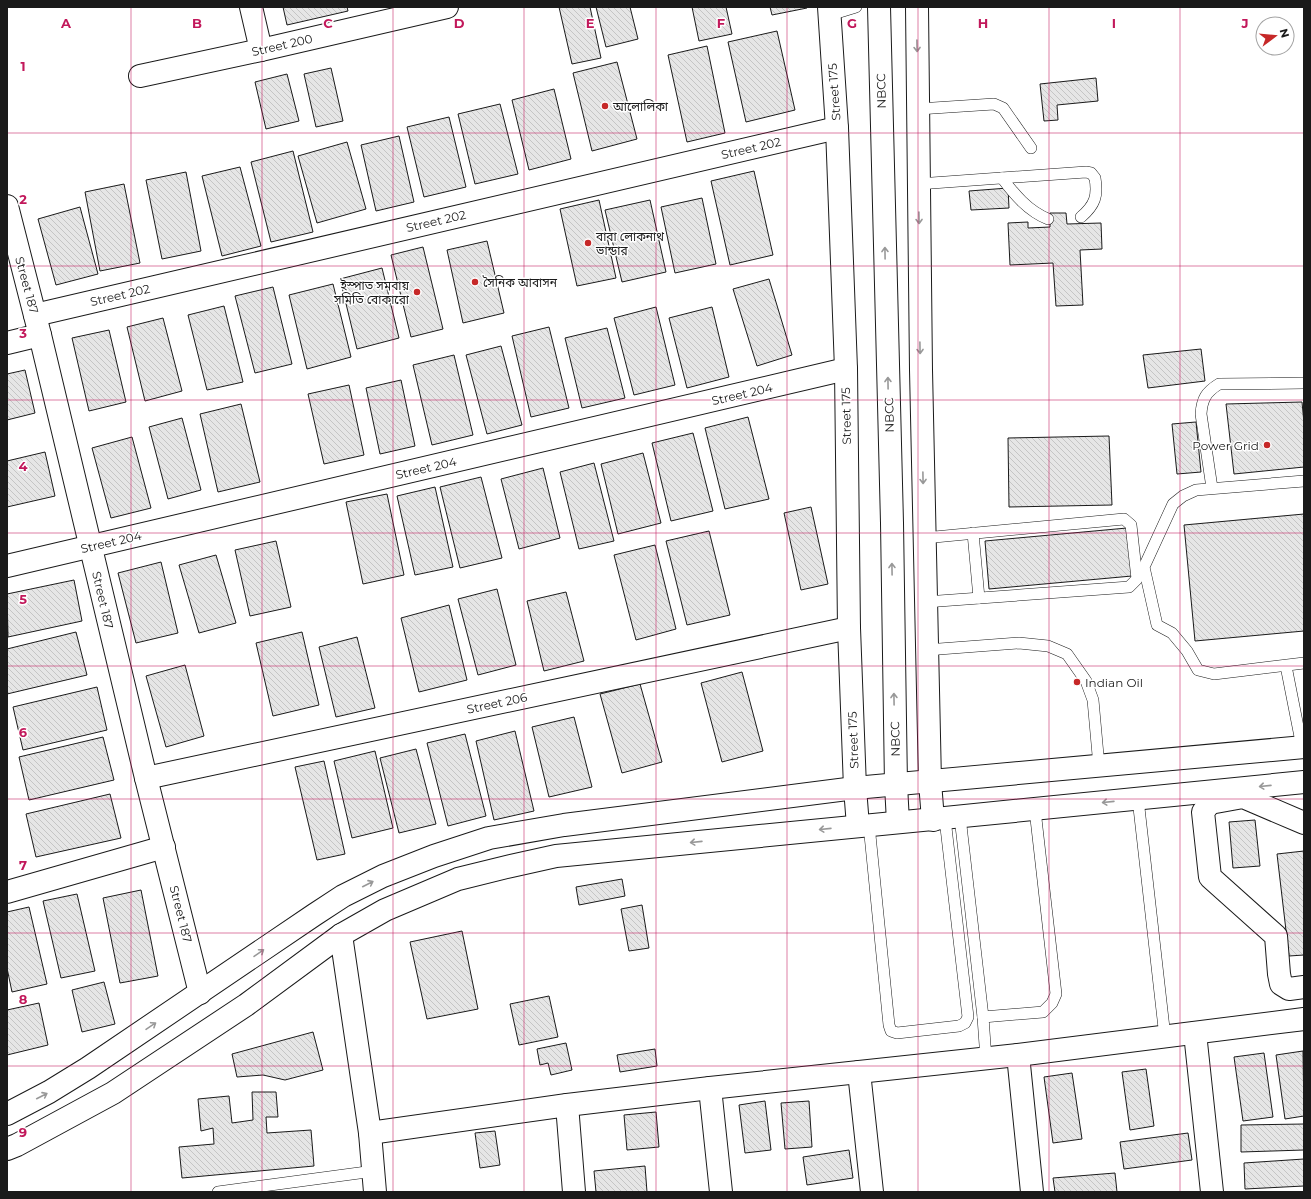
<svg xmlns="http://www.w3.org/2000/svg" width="1311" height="1199" font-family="Montserrat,'Noto Sans Bengali',sans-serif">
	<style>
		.building { fill: url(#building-back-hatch); stroke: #1a1a1a }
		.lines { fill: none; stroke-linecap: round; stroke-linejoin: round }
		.lane-casing { stroke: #1a1a1a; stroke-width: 12 }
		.street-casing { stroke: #1a1a1a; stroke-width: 24 }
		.secondary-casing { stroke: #1a1a1a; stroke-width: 24 }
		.lane { stroke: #fff; stroke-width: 11 }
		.street { stroke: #fff; stroke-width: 22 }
		.secondary { stroke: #fff; stroke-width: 22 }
		.oneway { stroke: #989898 }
		.grid { fill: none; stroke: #c2185b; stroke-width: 1; stroke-opacity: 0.55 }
		.poi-dot { fill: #c62828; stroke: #fff; stroke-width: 1.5 }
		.labels { text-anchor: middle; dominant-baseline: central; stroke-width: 3; stroke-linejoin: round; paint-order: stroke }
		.street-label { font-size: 12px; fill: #1a1a1a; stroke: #fff }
		.poi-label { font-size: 12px; fill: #1a1a1a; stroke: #fff; text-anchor: start }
		.grid-label { font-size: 13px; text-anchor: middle; font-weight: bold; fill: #c2185b; stroke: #fff; stroke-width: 3; stroke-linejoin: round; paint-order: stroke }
	</style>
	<defs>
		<pattern id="building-back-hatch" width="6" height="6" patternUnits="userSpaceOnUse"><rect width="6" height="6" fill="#e6e6e6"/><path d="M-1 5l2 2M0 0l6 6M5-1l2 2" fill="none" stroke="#c5c5c5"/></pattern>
	</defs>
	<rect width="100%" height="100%" fill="#fff"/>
	<g class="building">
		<path d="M 283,7 L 347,7 L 348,11 L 287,25 Z"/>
		<path d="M 559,7 L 590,7 L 601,58 L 572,64 Z"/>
		<path d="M 596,7 L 630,7 L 638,39 L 606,47 Z"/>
		<path d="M 692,7 L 726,7 L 732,34 L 699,41 Z"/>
		<path d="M 770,7 L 807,7 L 807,8 L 772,15 Z"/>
		<path d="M 777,31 L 795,110 L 746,122 L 728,42 Z"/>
		<path d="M 707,46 L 725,133 L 687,142 L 668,55 Z"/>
		<path d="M 617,62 L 637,139 L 592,151 L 573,73 Z"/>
		<path d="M 331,68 L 343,121 L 316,127 L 304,74 Z"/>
		<path d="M 287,74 L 299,121 L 266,129 L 255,82 Z"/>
		<path d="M 1096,78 L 1098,101 L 1057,105 L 1058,120 L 1044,121 L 1040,84 Z"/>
		<path d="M 554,89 L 571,159 L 529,170 L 512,100 Z"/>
		<path d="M 500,104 L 518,174 L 475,184 L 458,114 Z"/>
		<path d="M 449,117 L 466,187 L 424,197 L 407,127 Z"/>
		<path d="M 399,136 L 414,202 L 376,211 L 361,145 Z"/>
		<path d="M 347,142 L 366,209 L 317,223 L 298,156 Z"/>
		<path d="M 293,151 L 313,232 L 271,242 L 251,162 Z"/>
		<path d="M 240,167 L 261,246 L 222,256 L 202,176 Z"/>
		<path d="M 754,171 L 773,255 L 730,265 L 711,181 Z"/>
		<path d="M 186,172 L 201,251 L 162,259 L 146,180 Z"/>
		<path d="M 124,184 L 140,263 L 100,271 L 85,192 Z"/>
		<path d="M 1008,188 L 1009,208 L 971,210 L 969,191 Z"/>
		<path d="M 702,198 L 716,264 L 675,273 L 661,207 Z"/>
		<path d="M 599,200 L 616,278 L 577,286 L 560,209 Z"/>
		<path d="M 650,200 L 666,272 L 622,282 L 605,210 Z"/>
		<path d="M 80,207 L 98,274 L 56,285 L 38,219 Z"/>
		<path d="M 1050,213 L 1066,213 L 1067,224 L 1101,223 L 1102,249 L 1080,250 L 1083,305 L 1056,306 L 1053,263 L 1010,265 L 1008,223 L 1028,222 L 1028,228 L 1050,227 Z"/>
		<path d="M 487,241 L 504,313 L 463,323 L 447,250 Z"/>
		<path d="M 423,247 L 443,329 L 411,337 L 391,255 Z"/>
		<path d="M 382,268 L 399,338 L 357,349 L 340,279 Z"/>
		<path d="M 769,279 L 792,355 L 757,366 L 733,289 Z"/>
		<path d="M 333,284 L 351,357 L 307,369 L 289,295 Z"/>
		<path d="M 273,287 L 292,364 L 255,373 L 235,296 Z"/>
		<path d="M 224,306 L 243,382 L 207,390 L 188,315 Z"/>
		<path d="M 656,307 L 675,385 L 634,395 L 614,318 Z"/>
		<path d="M 712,307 L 729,377 L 687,388 L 669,318 Z"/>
		<path d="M 163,318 L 182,391 L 145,401 L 127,327 Z"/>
		<path d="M 549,327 L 569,408 L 531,417 L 512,336 Z"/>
		<path d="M 607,328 L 625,398 L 582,408 L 565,338 Z"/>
		<path d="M 109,330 L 126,402 L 89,411 L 72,338 Z"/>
		<path d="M 501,346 L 522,425 L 487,434 L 466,355 Z"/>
		<path d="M 1201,349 L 1205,381 L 1148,388 L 1143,355 Z"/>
		<path d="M 454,355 L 473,435 L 432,445 L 413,365 Z"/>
		<path d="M 25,370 L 35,413 L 7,420 L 7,374 Z"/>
		<path d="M 401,380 L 415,446 L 380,454 L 366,388 Z"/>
		<path d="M 349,385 L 364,455 L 324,464 L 308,394 Z"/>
		<path d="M 1302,402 L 1304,423 L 1304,467 L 1234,474 L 1226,404 Z"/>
		<path d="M 241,404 L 260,482 L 218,492 L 200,414 Z"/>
		<path d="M 748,417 L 769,499 L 725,509 L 705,428 Z"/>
		<path d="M 182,418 L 201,490 L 168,499 L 149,427 Z"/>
		<path d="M 1196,422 L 1201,472 L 1177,474 L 1172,424 Z"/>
		<path d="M 693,433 L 713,511 L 671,521 L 652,443 Z"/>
		<path d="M 1109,436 L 1112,505 L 1009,507 L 1008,438 Z"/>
		<path d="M 132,437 L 151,508 L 111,518 L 92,448 Z"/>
		<path d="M 45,452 L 55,496 L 7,507 L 7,461 Z"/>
		<path d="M 643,453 L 661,523 L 618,534 L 601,464 Z"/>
		<path d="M 594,463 L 614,541 L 579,549 L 560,472 Z"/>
		<path d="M 543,468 L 560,538 L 519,549 L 501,479 Z"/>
		<path d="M 481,477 L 502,558 L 460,568 L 440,487 Z"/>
		<path d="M 435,487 L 453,567 L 415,575 L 397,496 Z"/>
		<path d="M 387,494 L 404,575 L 363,584 L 346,502 Z"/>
		<path d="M 811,507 L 828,584 L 801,590 L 784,513 Z"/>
		<path d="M 1304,514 L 1304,631 L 1195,641 L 1184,525 Z"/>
		<path d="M 1127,528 L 1132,576 L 989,589 L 985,541 Z"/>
		<path d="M 709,531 L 730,615 L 687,625 L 666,541 Z"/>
		<path d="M 276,541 L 291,607 L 250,616 L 235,550 Z"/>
		<path d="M 655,545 L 676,629 L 636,640 L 614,555 Z"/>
		<path d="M 216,555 L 236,623 L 199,633 L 179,565 Z"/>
		<path d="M 161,562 L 178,633 L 136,643 L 118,573 Z"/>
		<path d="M 74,580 L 82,621 L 8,637 L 7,594 Z"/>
		<path d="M 497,589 L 516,665 L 478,675 L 458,599 Z"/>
		<path d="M 566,592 L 584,661 L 544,671 L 527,601 Z"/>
		<path d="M 449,605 L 467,680 L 419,692 L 401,618 Z"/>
		<path d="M 76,632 L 87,675 L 7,694 L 7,649 Z"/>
		<path d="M 302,632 L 319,705 L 273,716 L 256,643 Z"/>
		<path d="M 357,637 L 375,708 L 336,717 L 319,647 Z"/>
		<path d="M 185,665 L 204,736 L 166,747 L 146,676 Z"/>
		<path d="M 742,672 L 763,751 L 722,762 L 701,683 Z"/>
		<path d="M 640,684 L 662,762 L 622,773 L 600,694 Z"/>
		<path d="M 97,687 L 107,730 L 23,750 L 13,707 Z"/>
		<path d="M 574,717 L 592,787 L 549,797 L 532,727 Z"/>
		<path d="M 515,731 L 534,811 L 494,820 L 476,741 Z"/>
		<path d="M 465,734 L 486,816 L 448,826 L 427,743 Z"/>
		<path d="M 103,737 L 114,780 L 29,800 L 19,757 Z"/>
		<path d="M 416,749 L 436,824 L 399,833 L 380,758 Z"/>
		<path d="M 375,751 L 393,828 L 352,838 L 334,761 Z"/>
		<path d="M 324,761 L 345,854 L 317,860 L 295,767 Z"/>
		<path d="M 110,794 L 121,838 L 36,857 L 26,814 Z"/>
		<path d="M 1255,820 L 1260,866 L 1233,868 L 1229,822 Z"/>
		<path d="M 1304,851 L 1304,955 L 1289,956 L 1277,854 Z"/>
		<path d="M 622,879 L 625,896 L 579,905 L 576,887 Z"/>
		<path d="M 141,890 L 158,976 L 120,983 L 103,898 Z"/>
		<path d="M 77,894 L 95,971 L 61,978 L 43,901 Z"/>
		<path d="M 642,905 L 649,948 L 629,951 L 621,909 Z"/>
		<path d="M 29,907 L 47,984 L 12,992 L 7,968 L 7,912 Z"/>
		<path d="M 462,931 L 478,1009 L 427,1019 L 410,942 Z"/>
		<path d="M 104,982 L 115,1024 L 82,1032 L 72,990 Z"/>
		<path d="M 549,996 L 558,1037 L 519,1045 L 510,1004 Z"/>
		<path d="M 39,1003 L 48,1045 L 7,1055 L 7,1010 Z"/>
		<path d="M 313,1032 L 323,1070 L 285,1080 L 263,1075 L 237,1077 L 232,1054 Z"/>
		<path d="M 566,1043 L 572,1070 L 551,1075 L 548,1063 L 540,1065 L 537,1049 Z"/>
		<path d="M 655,1049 L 657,1066 L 620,1072 L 617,1055 Z"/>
		<path d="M 1303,1051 L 1304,1116 L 1285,1119 L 1276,1055 Z"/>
		<path d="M 1264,1053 L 1273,1117 L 1243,1121 L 1234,1057 Z"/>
		<path d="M 1146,1069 L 1154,1126 L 1130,1130 L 1122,1072 Z"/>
		<path d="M 1072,1073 L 1082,1139 L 1053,1143 L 1044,1077 Z"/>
		<path d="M 252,1092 L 276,1092 L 278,1117 L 266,1117 L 267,1133 L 311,1130 L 314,1166 L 182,1178 L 179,1147 L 214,1144 L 213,1128 L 201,1131 L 198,1099 L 229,1096 L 232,1123 L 253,1120 Z"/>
		<path d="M 765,1101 L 771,1150 L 745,1153 L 739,1105 Z"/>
		<path d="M 809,1101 L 812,1147 L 785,1149 L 781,1103 Z"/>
		<path d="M 656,1112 L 659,1147 L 627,1150 L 624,1115 Z"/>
		<path d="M 1304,1124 L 1304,1150 L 1241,1152 L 1241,1125 Z"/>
		<path d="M 495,1131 L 500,1165 L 480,1168 L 475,1133 Z"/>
		<path d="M 1188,1133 L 1192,1160 L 1124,1169 L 1120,1142 Z"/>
		<path d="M 849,1150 L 853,1178 L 807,1185 L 803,1157 Z"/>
		<path d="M 1304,1159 L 1304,1186 L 1245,1189 L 1244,1163 Z"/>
		<path d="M 645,1166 L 647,1192 L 596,1192 L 594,1171 Z"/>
		<path d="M 1115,1173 L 1117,1192 L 1055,1192 L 1053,1178 Z"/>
	</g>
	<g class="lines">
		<defs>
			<g id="lane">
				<path d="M 830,15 L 856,7"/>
				<path d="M 918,109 L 994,104 L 1003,108 L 1031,148"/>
				<path d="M 1002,178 C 1014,194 1028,211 1048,219"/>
				<path d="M 918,184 L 1086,172 L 1091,173 L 1095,178 C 1098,196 1095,205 1081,217"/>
				<path d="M 1304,481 L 1196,490 L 1183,496 L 1173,504 L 1144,567 L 1157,625 L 1172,633 L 1187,651 L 1198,670 L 1214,674 L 1304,663"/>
				<path d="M 1212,488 L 1201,414 C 1202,399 1206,392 1219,384 L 1304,383"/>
				<path d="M 973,533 L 979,598"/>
				<path d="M 924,538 L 1124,519 L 1131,525 L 1137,579 L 1129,587 L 925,602"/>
				<path d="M 926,650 L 1019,643 L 1048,646 L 1067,654 L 1086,681 L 1093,700 L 1099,766"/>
				<path d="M 1286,666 L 1302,747"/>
				<path d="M 1138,799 L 1165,1037"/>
				<path d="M 960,817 L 983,1017 L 986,1059"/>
				<path d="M 869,825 L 889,1025 L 891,1031 L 897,1033 L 959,1026 L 965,1023 L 968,1017 L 945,819"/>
				<path d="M 983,1017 L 1043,1012 L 1052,1003 L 1056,994 L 1035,810"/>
				<path d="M 218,1192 L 374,1171"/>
			</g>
			<g id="street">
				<path d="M 251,7 L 261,50"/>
				<path d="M 829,7 L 837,128 L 846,369 L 849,628 L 855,788 L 858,826"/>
				<path d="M 140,76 L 261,50 L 447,7"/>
				<path d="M 7,206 L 40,335 L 146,778 L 200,993"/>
				<path d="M 35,315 L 837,128"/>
				<path d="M 7,343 L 40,335"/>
				<path d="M 7,566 L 846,369"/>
				<path d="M 146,778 L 849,628"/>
				<path d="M 1304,823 L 1243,797 L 1210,803 L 1203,812 L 1210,877 L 1276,936 L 1279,974 L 1281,984 L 1289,989 L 1304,987"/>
				<path d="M 7,892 L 164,847"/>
				<path d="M 341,935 L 370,1133 L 375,1192"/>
				<path d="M 1195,1033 L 1212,1192"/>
				<path d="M 1018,1055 L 1032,1192"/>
				<path d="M 859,1072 L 872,1192"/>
				<path d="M 710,1088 L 721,1192"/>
				<path d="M 567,1105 L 574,1192"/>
				<path d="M 370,1133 L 567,1105 L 710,1088 L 1018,1055 L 1304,1019"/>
			</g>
			<g id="secondary">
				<path d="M 879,7 L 892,523 L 896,785 L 898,822"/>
				<path d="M 917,7 L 921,370 L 930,782 L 933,820"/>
				<path d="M 7,1114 L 49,1092 L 88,1068 L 314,915 L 343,896 L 383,876 L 434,856 L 489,838 L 564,825 L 855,788 L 1304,747"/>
				<path d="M 7,1149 L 17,1145 L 113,1093 L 246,1005 L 341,935 L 385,910 L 458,879 L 511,866 L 556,856 C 805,832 1055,807 1304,782"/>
			</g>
		</defs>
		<use href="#lane" class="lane-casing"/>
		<use href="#street" class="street-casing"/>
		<use href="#secondary" class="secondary-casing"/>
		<use href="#lane" class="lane"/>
		<use href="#street" class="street"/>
		<use href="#secondary" class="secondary"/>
	</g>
	<defs><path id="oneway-shaft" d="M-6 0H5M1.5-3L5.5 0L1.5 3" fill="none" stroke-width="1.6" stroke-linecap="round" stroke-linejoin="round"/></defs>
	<g class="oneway">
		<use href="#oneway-shaft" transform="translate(917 46) rotate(89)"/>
		<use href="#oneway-shaft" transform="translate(919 218) rotate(89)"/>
		<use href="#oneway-shaft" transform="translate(885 253) rotate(-91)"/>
		<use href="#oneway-shaft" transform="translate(920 348) rotate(89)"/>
		<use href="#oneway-shaft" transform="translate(888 383) rotate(-91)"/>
		<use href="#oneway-shaft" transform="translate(923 478) rotate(89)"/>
		<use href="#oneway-shaft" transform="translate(892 569) rotate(-91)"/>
		<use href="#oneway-shaft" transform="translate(894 699) rotate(-91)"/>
		<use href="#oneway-shaft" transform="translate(1265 786) rotate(174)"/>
		<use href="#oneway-shaft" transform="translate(1108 802) rotate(174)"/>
		<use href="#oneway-shaft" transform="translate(825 829) rotate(174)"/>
		<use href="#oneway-shaft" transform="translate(696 842) rotate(174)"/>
		<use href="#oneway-shaft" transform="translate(368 884) rotate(-27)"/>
		<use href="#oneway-shaft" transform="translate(259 953) rotate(-35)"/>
		<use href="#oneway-shaft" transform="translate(151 1026) rotate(-34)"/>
		<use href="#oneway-shaft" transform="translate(42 1096) rotate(-27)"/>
	</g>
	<path class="grid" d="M 131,7 L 131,1192M 262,7 L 262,1192M 393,7 L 393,1192M 524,7 L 524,1192M 656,7 L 656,1192M 787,7 L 787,1192M 918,7 L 918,1192M 1049,7 L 1049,1192M 1180,7 L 1180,1192M 7,133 L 1304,133M 7,266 L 1304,266M 7,400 L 1304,400M 7,533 L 1304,533M 7,666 L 1304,666M 7,799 L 1304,799M 7,933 L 1304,933M 7,1066 L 1304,1066"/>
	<g class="poi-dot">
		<circle cx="605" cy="106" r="4"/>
		<circle cx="588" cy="243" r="4"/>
		<circle cx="475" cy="282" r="4"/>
		<circle cx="417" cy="292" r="4"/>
		<circle cx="1267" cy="445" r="4"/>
		<circle cx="1077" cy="682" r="4"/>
	</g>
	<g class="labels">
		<g class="street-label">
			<text transform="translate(282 45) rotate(-13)">Street 200</text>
			<text transform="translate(881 91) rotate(-91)">NBCC</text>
			<text transform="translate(834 92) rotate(-94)">Street 175</text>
			<text transform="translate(751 148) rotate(-13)">Street 202</text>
			<text transform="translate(436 221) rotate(-13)">Street 202</text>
			<text transform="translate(27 285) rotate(75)">Street 187</text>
			<text transform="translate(120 295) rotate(-13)">Street 202</text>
			<text transform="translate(742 394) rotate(-13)">Street 204</text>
			<text transform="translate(889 415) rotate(-91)">NBCC</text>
			<text transform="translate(846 416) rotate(-91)">Street 175</text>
			<text transform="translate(426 468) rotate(-13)">Street 204</text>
			<text transform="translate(111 542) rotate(-13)">Street 204</text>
			<text transform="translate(103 600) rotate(77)">Street 187</text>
			<text transform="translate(497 703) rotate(-12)">Street 206</text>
			<text transform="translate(895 739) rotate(-91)">NBCC</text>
			<text transform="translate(853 740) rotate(-92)">Street 175</text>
			<text transform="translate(181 914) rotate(76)">Street 187</text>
		</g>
		<g class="poi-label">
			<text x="613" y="106">আলোলিকা</text>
			<text x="596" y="236">বাবা লোকনাথ<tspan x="596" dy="14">ভান্ডার</tspan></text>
			<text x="483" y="282">সৈনিক আবাসন</text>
			<text x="409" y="285" text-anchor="end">ইস্পাত সমবায়<tspan x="409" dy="14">সমিতি বোকারো</tspan></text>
			<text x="1259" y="445" text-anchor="end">Power Grid</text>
			<text x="1085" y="682">Indian Oil</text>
		</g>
	</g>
	<g class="grid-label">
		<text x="66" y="28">A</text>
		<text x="197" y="28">B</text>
		<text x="328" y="28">C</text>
		<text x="459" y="28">D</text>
		<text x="590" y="28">E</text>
		<text x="721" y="28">F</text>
		<text x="852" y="28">G</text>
		<text x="983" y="28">H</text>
		<text x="1114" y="28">I</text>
		<text x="1245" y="28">J</text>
		<text x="23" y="71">1</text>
		<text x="23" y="204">2</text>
		<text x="23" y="338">3</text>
		<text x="23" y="471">4</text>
		<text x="23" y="604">5</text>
		<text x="23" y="737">6</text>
		<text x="23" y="870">7</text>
		<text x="23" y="1004">8</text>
		<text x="23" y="1137">9</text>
	</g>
	<rect width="1311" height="1199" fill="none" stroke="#1a1a1a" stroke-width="16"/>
	<g transform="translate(1275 36) rotate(74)"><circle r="19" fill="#ffffff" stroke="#a3a3a3"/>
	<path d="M0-3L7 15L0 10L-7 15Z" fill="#c62828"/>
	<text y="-6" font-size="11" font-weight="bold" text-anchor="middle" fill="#1a1a1a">N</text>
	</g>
</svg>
